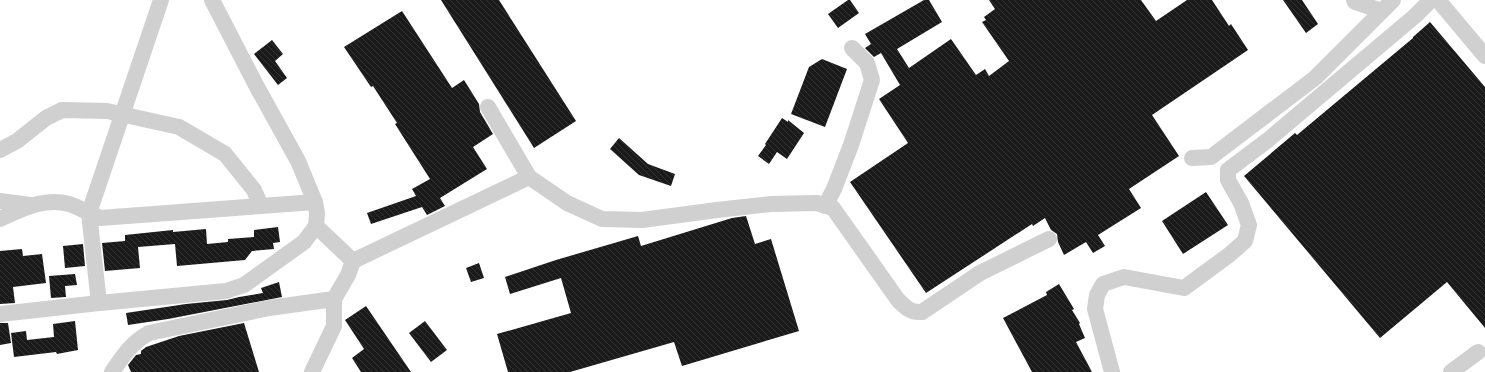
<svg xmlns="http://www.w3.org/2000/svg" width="1485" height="372" font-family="'DejaVu Sans',sans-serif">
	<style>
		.building { fill: url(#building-back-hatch) }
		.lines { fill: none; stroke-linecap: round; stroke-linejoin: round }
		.minor { stroke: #d0d0d0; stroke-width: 16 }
	</style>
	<defs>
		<pattern id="building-back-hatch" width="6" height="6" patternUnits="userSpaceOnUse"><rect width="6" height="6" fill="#1a1a1a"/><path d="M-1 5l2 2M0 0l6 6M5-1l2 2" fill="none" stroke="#333"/></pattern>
	</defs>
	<rect width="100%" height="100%" fill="#fff"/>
	<g class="building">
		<path d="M 441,0 L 499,0 L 576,121 L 534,148 Z"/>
		<path d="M 848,0 L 850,0 L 859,13 L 838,28 L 828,14 Z"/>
		<path d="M 924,0 L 929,0 L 942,22 L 897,49 L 909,68 L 951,39 L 976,75 L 985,69 L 989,76 L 1009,61 L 982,22 L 986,20 L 984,17 L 995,9 L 989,0 L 1141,0 L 1156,21 L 1187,0 L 1212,0 L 1229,26 L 1231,24 L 1248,50 L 1152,115 L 1179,156 L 1129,189 L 1141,208 L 1098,235 L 1105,246 L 1093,253 L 1086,242 L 1064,255 L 1058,242 L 1057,234 L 1051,230 L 1045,218 L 1033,226 L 1032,224 L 926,293 L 850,182 L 908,143 L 879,99 L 900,85 L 881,53 L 874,57 L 865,48 L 871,44 L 865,34 Z"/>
		<path d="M 1283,0 L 1302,0 L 1318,24 L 1306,33 Z"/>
		<path d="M 402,11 L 452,88 L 464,80 L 479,104 L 480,112 L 493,134 L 473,147 L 487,169 L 440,198 L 445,206 L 427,215 L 422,207 L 371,224 L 367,213 L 416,196 L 412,189 L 430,179 L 395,124 L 397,123 L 373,86 L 371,87 L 344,47 Z"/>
		<path d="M 1430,22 L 1485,87 L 1485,328 L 1447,282 L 1380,338 L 1244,176 L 1295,133 L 1297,135 L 1413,38 L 1413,37 Z"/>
		<path d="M 272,40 L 283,54 L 275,61 L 287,78 L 278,85 L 254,54 Z"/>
		<path d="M 822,59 L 847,69 L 825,127 L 791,114 L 809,67 Z"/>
		<path d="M 782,118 L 788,122 L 788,120 L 804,133 L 787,159 L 777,152 L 769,164 L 758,156 L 766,145 L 765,144 Z"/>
		<path d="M 619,138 L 648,164 L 675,174 L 671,186 L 639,175 L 610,149 Z"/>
		<path d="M 1206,192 L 1228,225 L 1183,254 L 1162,221 Z"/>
		<path d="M 746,216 L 755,244 L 771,239 L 799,331 L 682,366 L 674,342 L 570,372 L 508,372 L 497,334 L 571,313 L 561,278 L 510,294 L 505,277 L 556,260 L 638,236 L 641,246 L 732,218 Z"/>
		<path d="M 278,227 L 280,242 L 273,243 L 274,249 L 252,251 L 245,260 L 177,266 L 175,244 L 138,247 L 140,268 L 105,271 L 102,243 L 125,241 L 125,235 L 173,230 L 173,232 L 206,229 L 207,244 L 228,242 L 228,239 L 254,237 L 254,230 Z"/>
		<path d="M 83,244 L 85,266 L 65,268 L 63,246 Z"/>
		<path d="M 22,249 L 23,256 L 42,254 L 46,283 L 13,287 L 15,303 L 0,304 L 0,251 Z"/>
		<path d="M 479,263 L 484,278 L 471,282 L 466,268 Z"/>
		<path d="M 75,274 L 77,285 L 65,286 L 66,297 L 51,298 L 49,276 Z"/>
		<path d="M 279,282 L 282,297 L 168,319 L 128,325 L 126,313 L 186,304 L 227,300 L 239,297 L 263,293 L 261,288 Z"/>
		<path d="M 1059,284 L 1074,309 L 1072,310 L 1080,323 L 1079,324 L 1085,338 L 1076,342 L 1092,372 L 1032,372 L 1003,318 L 1047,295 L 1046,292 Z"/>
		<path d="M 366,306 L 411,372 L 361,372 L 352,358 L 364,349 L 345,320 Z"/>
		<path d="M 75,321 L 78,350 L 57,354 L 56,352 L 14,357 L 11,333 L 26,331 L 27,340 L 54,337 L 53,324 Z"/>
		<path d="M 425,321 L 447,350 L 431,362 L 409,333 Z"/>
		<path d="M 0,323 L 8,323 L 11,343 L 0,345 Z"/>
		<path d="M 244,323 L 259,372 L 131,372 L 128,365 L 136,355 L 141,354 L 141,351 L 146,347 L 179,336 Z"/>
	</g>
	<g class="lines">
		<g class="minor">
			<path d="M 1354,0 L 1355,2 L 1382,11"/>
			<path d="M 1438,0 L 1485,56"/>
			<path d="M 488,107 L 529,177"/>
			<path d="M 0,150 L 17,141 L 46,118 L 62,110 L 107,111 L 179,127 L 225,154 L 254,190 L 261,206"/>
			<path d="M 1192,158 L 1211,157 L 1315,78 L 1393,0"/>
			<path d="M 0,201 L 30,205"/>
			<path d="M 825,206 L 834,189 L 851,145 L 872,80 L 867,63 L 852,48"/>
			<path d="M 0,219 C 22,209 44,197 69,204 C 79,207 90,214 100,218 L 315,202"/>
			<path d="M 316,226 L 353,261 L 529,177 L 567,203 L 602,219 L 642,220 L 717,210 L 771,204 L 817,203 L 833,208 L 898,300 C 906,308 911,313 922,312 L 980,273 L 1049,239"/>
			<path d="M 99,303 L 89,213 L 161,0"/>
			<path d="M 0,314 L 99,303 L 226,291 L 244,285 L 304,242 L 316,226 L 317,213 L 315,202 L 298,161 L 257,87 L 212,0"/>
			<path d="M 112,372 C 123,356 131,343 149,333 L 269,308 L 334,299 L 348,275 L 353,261"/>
			<path d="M 312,372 L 334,326 L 334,299"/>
			<path d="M 1112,372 L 1095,309 L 1097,295 L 1103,284 L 1124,277 L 1184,288 L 1229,255 L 1245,241 L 1249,225 L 1241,203 L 1228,180 L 1228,170 L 1268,140 L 1415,16 L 1431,0"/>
			<path d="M 1451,372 L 1478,352"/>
		</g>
	</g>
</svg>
